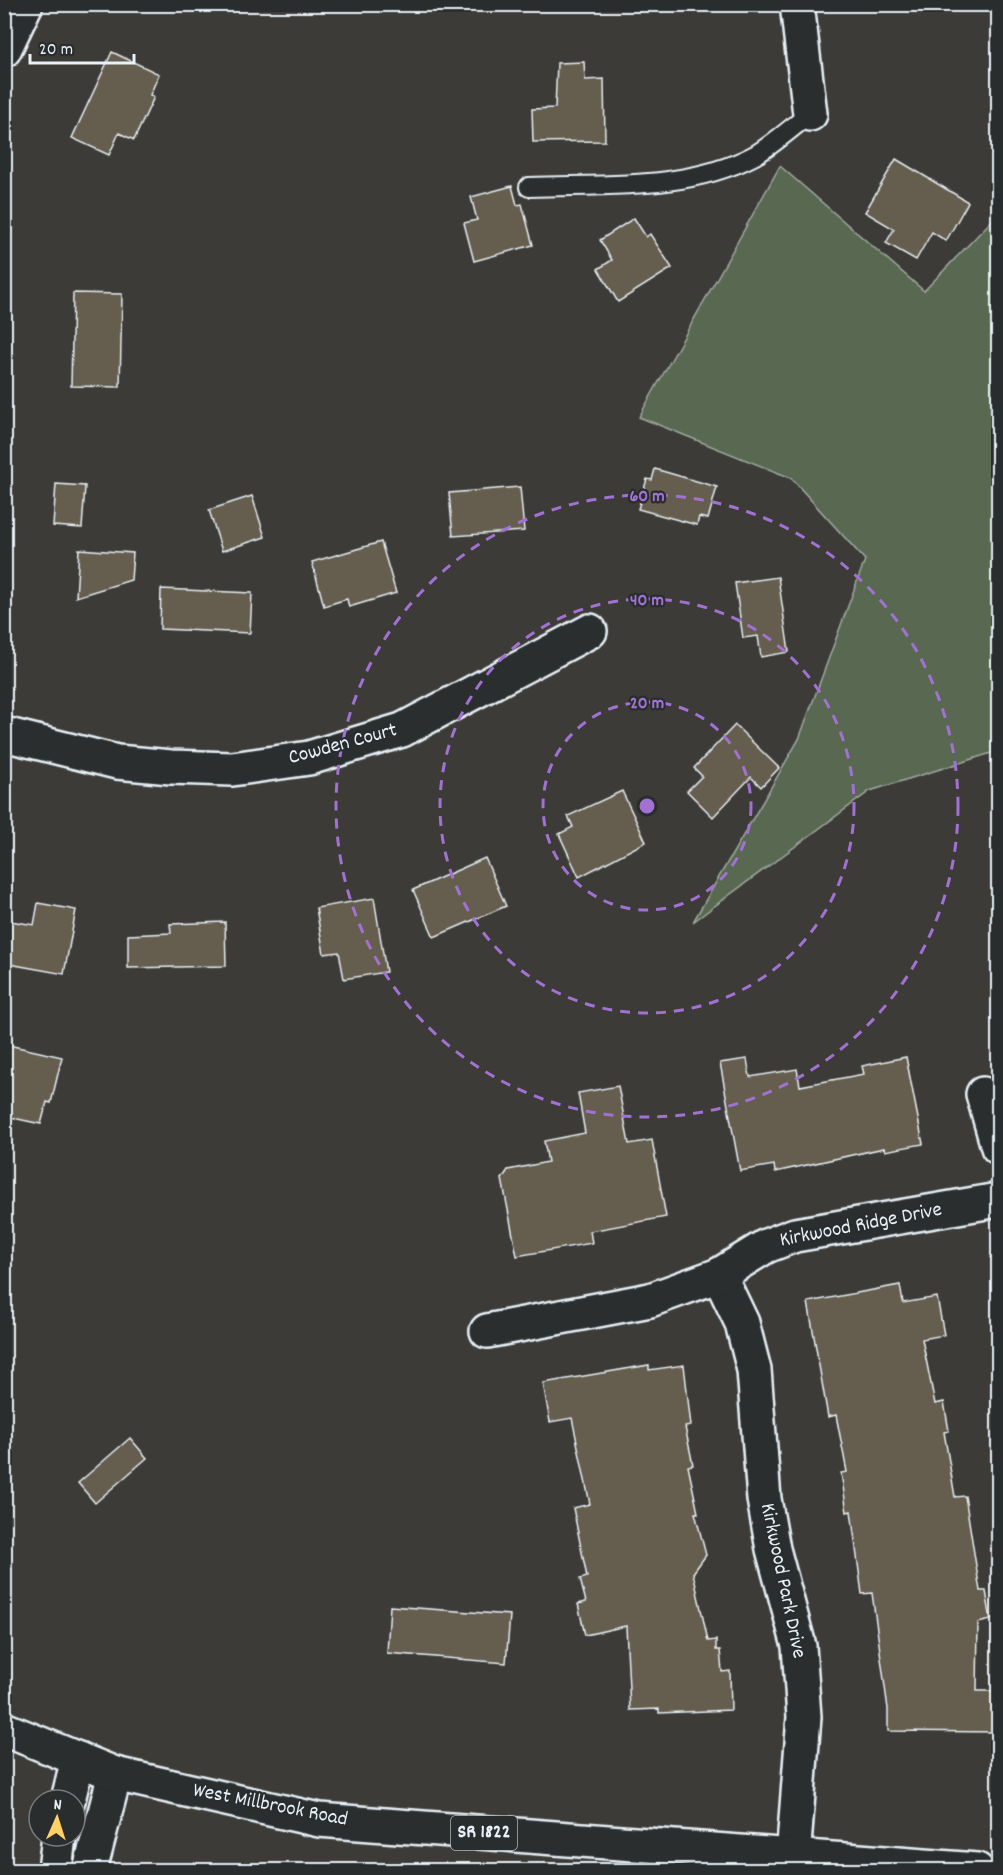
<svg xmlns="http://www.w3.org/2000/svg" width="1003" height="1875" font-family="Dekko,sans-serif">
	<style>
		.green { fill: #596851; stroke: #a0aca4; stroke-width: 1.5 }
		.building { fill: #655d4d; stroke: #e8f1f8; stroke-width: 1.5 }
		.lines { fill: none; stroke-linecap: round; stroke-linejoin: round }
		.lane-casing { stroke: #e8f1f8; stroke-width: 22 }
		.street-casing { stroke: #e8f1f8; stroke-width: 38 }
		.secondary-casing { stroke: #e8f1f8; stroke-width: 38 }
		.primary-casing { stroke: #e8f1f8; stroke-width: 38 }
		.lane { stroke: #2a2d2e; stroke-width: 18 }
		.street { stroke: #2a2d2e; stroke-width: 33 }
		.secondary { stroke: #2a2d2e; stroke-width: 33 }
		.primary { stroke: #2a2d2e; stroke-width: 33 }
		.ring { fill: none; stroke: #a171d3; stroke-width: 3; stroke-dasharray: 10 8 }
		.labels { text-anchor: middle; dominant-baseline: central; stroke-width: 4.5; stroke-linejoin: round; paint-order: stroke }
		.shield { fill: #2a2d2e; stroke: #afb6bb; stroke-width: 1.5 }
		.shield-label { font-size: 20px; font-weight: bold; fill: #e8f1f8 }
		.street-label { font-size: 21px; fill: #e8f1f8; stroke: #2a2d2e }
		.centre { fill: #a171d3; stroke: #2a2d2e; stroke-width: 3 }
		.ring-label { font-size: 18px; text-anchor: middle; font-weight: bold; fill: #a171d3; stroke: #2a2d2e; stroke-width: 4.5; stroke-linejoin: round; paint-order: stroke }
	</style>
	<rect width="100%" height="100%" fill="#3c3b37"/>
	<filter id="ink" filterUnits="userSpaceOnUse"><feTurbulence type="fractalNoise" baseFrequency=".0167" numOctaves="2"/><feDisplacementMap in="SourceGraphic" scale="12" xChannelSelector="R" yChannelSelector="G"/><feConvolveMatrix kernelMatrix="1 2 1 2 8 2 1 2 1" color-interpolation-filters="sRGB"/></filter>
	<g filter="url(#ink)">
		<path class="green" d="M 780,166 L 924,291 L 998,214 L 998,751 L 870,791 L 693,922 L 799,739 L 865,560 L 791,478 L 639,417 Z"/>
		<g class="building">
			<path d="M 112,52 L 159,74 L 150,95 L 154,97 L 134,140 L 119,133 L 109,155 L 72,138 Z"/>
			<path d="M 584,62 L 585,80 L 604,79 L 605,141 L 533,142 L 532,109 L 555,108 L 557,63 Z"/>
			<path d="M 896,159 L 968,202 L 946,241 L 932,232 L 916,260 L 886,243 L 894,229 L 865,212 Z"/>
			<path d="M 512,186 L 517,205 L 522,204 L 533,245 L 474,261 L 464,223 L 477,220 L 471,197 Z"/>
			<path d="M 634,218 L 646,237 L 650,234 L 672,268 L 618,302 L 598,269 L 612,260 L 600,240 Z"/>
			<path d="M 73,293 L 122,294 L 120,387 L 71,386 Z"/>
			<path d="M 655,469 L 717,487 L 708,519 L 699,517 L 697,525 L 638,509 L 647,479 L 652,480 Z"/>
			<path d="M 56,484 L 85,486 L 82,528 L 53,526 Z"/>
			<path d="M 520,487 L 524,531 L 453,536 L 449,493 Z"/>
			<path d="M 252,496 L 265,537 L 222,551 L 209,510 Z"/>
			<path d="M 381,542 L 396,593 L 349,607 L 347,599 L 324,606 L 312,562 Z"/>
			<path d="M 79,549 L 133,553 L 131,580 L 76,597 Z"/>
			<path d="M 778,577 L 789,652 L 761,657 L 758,636 L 743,638 L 735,583 Z"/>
			<path d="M 161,589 L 252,593 L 250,633 L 160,629 Z"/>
			<path d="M 735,725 L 779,768 L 761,787 L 751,777 L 713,817 L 687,791 L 702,776 L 694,768 Z"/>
			<path d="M 622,791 L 646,842 L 579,877 L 559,834 L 573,827 L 568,816 Z"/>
			<path d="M 485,858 L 506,906 L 434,937 L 413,890 Z"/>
			<path d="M 374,898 L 386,972 L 344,979 L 339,952 L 324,954 L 316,908 Z"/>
			<path d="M 38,903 L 76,910 L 64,974 L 4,963 L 4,920 L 34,925 Z"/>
			<path d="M 225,922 L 226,966 L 128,968 L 128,935 L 171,933 L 170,924 Z"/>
			<path d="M 4,1044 L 62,1057 L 51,1103 L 47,1102 L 41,1124 L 4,1116 Z"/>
			<path d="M 906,1057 L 923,1144 L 885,1151 L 884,1148 L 775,1172 L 774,1165 L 740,1171 L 720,1063 L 747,1059 L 750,1077 L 797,1069 L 800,1086 L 864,1074 L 862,1066 Z"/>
			<path d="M 618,1086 L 629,1144 L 652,1140 L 666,1217 L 590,1231 L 592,1243 L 517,1256 L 502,1179 L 508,1170 L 548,1162 L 544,1141 L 585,1133 L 578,1093 Z"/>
			<path d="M 900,1285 L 903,1303 L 937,1297 L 944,1335 L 922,1339 L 935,1404 L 944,1402 L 949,1431 L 944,1432 L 955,1497 L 965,1496 L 980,1591 L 986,1591 L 991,1620 L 978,1623 L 977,1691 L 999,1691 L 999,1732 L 888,1731 L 888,1709 L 872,1593 L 862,1594 L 851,1511 L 847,1512 L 841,1473 L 847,1472 L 836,1415 L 828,1417 L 808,1302 Z"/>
			<path d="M 649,1365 L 649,1370 L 684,1365 L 691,1426 L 685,1427 L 693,1465 L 688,1466 L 698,1513 L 695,1513 L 706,1555 L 693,1573 L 708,1641 L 716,1640 L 716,1650 L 720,1650 L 722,1672 L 730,1671 L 731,1710 L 659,1713 L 659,1709 L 630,1710 L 626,1626 L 585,1635 L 578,1604 L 586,1602 L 580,1579 L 587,1577 L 573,1508 L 590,1504 L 572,1418 L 550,1422 L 543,1383 Z"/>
			<path d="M 130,1438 L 147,1458 L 95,1503 L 78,1483 Z"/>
			<path d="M 390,1606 L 510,1615 L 506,1663 L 387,1653 Z"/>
		</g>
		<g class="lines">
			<defs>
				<path id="lane" d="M 529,187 C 604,184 687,191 755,155 C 774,144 792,127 810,114"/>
				<g id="street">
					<path d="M 797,4 L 810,114"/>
					<path d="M 4,50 L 26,4"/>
					<path d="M 4,734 L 117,762 L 171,767 L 232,769 L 309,758 L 402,730 L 590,631"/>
					<path d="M 983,1094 L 998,1147"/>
					<path d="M 719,1275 L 742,1323 L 754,1370 L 764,1499 L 773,1549 L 799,1646 L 804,1717 L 793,1858"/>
					<path d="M 487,1331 L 650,1300 L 719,1275 L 766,1246 L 795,1235 L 998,1200"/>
				</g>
				<g id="secondary">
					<path d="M 68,1800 L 78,1759"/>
					<path d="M 55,1870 L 59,1836"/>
					<path d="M 90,1870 L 115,1774"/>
				</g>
				<path id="primary" d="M 4,1729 L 115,1774 L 319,1820 L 977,1870"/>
			</defs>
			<use href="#lane" class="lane-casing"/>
			<use href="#street" class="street-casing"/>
			<use href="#secondary" class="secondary-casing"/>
			<use href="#primary" class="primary-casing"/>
			<use href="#lane" class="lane"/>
			<use href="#street" class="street"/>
			<use href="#secondary" class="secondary"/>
			<use href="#primary" class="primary"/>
		</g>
	</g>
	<g class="ring">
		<circle cx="647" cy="806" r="104"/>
		<circle cx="647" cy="806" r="207"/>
		<circle cx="647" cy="806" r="311"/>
	</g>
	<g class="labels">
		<rect class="shield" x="451" y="1816" width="66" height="34" rx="4.5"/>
		<g class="shield-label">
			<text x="484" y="1833">SR 1822</text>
		</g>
		<g class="street-label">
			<text transform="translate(343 745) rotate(-15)">Cowden Court</text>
			<text transform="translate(861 1226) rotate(-11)">Kirkwood Ridge Drive</text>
			<text transform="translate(782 1581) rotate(78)">Kirkwood Park Drive</text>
			<text transform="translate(270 1806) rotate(11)">West Millbrook Road</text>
		</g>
	</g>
	<circle cx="647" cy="806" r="9" class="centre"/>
	<g class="ring-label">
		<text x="647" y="501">60 m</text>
		<text x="647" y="605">40 m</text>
		<text x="647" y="708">20 m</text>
	</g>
	<rect width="1003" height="1875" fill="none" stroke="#2a2d2e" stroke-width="24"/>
	<rect x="12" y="12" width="979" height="1851" fill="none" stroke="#e8f1f8" stroke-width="2" filter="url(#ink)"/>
	<g transform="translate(57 1818) rotate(3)"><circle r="28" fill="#2a2d2e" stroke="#767b7f" stroke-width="1.5"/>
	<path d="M0-4.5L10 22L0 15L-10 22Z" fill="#ffd166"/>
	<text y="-9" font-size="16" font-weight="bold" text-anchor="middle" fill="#e8f1f8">N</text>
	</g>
	<path d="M30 54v9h104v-9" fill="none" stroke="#e8f1f8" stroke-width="3"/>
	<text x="39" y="54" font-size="18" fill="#e8f1f8" stroke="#2a2d2e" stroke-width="4.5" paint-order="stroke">20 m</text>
</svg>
